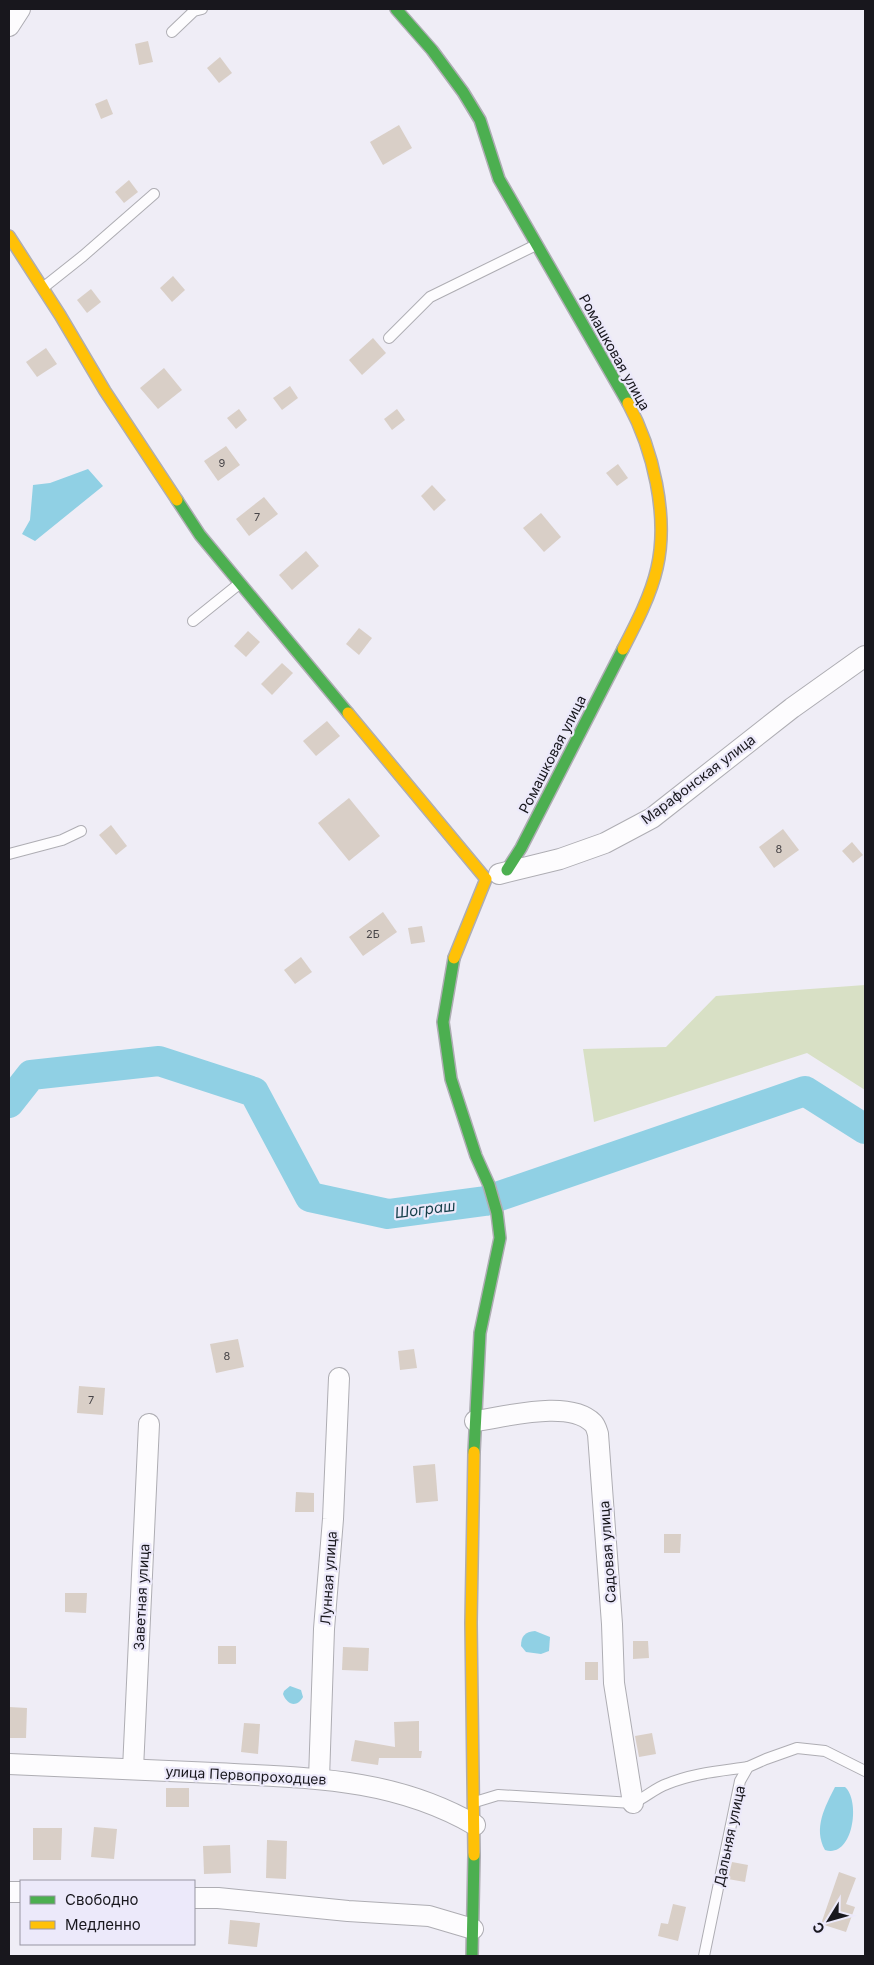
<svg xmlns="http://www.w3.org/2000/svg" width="874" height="1965" font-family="Inter,sans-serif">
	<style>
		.green { fill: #d8e0c5 }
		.water { fill: #90d0e4 }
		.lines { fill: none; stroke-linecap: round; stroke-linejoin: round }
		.river { stroke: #90d0e4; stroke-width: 30 }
		.building { fill: #d9cfc7 }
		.lane-casing { stroke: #aeadb3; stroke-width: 12 }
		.street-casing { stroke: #aeadb3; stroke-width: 22 }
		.fast-casing { stroke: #aeadb3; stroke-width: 14 }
		.slow-casing { stroke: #aeadb3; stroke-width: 14 }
		.lane { stroke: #fdfcfe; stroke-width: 10 }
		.street { stroke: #fdfcfe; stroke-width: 20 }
		.fast { stroke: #4caf50; stroke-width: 11 }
		.slow { stroke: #ffc107; stroke-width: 11 }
		.labels { text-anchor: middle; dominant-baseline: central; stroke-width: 4.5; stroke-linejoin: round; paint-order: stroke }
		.number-label { font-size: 11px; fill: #484548 }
		.street-label { font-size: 14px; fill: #18171d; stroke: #ece9fa }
		.water-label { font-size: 15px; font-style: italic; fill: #133d48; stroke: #ece9fa }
	</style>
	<rect width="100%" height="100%" fill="#efedf6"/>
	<path class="green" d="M 865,985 L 865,1090 L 807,1053 L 594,1122 L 583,1049 L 666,1047 L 716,996 Z"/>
	<g class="water">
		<path d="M 88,469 L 103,486 L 35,541 L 22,534 L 30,520 L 33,485 L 50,483 Z"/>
		<path d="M 535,1631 L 550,1637 L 549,1651 L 541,1654 L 526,1652 L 521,1646 C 521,1636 525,1632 535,1631 Z"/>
		<path d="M 290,1686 L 301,1690 L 303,1697 C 297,1708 287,1705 283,1694 L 284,1691 Z"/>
		<path d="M 835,1787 L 845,1787 C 861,1801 853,1859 825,1850 C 813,1828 825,1807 835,1787 Z"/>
	</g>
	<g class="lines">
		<path class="river" d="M 9,1103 L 31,1075 L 159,1061 L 254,1092 L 310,1197 L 388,1214 L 485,1201 L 805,1091 L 865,1129"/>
	</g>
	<g class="building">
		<path d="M 148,41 L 153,62 L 139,65 L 135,44 Z"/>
		<path d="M 220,57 L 232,73 L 219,83 L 207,68 Z"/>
		<path d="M 107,99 L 113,114 L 101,119 L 95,104 Z"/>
		<path d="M 399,125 L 412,148 L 383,165 L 370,142 Z"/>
		<path d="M 129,180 L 138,192 L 124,203 L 115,192 Z"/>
		<path d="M 173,276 L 185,290 L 172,302 L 160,288 Z"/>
		<path d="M 91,289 L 101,302 L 87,313 L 77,300 Z"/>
		<path d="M 373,338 L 386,353 L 362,375 L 349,360 Z"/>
		<path d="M 46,348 L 57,364 L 37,377 L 26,362 Z"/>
		<path d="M 164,368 L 182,390 L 158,409 L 140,388 Z"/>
		<path d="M 290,386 L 298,398 L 282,410 L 273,398 Z"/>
		<path d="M 239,409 L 247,420 L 236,429 L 227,418 Z"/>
		<path d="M 397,409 L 405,420 L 392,430 L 384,419 Z"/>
		<path d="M 226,446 L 240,465 L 218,481 L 204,461 Z"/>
		<path d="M 618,464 L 628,478 L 617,486 L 606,473 Z"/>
		<path d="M 432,485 L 446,500 L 434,511 L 421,496 Z"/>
		<path d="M 264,497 L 278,514 L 249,536 L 236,519 Z"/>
		<path d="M 541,513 L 561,537 L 544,552 L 523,528 Z"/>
		<path d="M 306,551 L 319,566 L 292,590 L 279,575 Z"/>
		<path d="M 359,628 L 372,638 L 359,655 L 346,644 Z"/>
		<path d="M 248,631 L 260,642 L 246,657 L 234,646 Z"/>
		<path d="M 282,663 L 293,673 L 272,695 L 261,684 Z"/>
		<path d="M 327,721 L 340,736 L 316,756 L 303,741 Z"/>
		<path d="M 349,798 L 380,836 L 349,861 L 318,823 Z"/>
		<path d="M 111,825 L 127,846 L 116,855 L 99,835 Z"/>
		<path d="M 783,829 L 799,850 L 774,868 L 759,847 Z"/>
		<path d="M 852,842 L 863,855 L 853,863 L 842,851 Z"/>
		<path d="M 383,912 L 397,932 L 363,956 L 349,937 Z"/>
		<path d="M 422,926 L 425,942 L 411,944 L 408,928 Z"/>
		<path d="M 301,957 L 312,972 L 295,984 L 284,970 Z"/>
		<path d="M 238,1339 L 244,1367 L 216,1373 L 210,1344 Z"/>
		<path d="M 414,1349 L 417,1368 L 400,1370 L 398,1351 Z"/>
		<path d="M 79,1386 L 105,1388 L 103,1415 L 77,1413 Z"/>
		<path d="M 435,1464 L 438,1501 L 416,1503 L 413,1466 Z"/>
		<path d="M 296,1492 L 314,1493 L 314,1512 L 295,1512 Z"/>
		<path d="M 664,1534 L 681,1534 L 680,1553 L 664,1553 Z"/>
		<path d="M 65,1593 L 87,1593 L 86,1613 L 65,1612 Z"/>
		<path d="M 633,1641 L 648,1641 L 649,1658 L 633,1659 Z"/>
		<rect x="218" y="1646" width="18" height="18"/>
		<path d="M 343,1647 L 369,1648 L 368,1671 L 342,1670 Z"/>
		<rect x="585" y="1662" width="13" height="18"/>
		<path d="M 9,1707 L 27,1708 L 26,1738 L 9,1738 Z"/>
		<path d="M 419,1721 L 419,1751 L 422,1751 L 421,1758 L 379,1758 L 378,1765 L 351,1761 L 355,1740 L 395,1747 L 394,1722 Z"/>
		<path d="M 244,1723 L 260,1724 L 258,1754 L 241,1752 Z"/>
		<path d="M 652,1733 L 656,1754 L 639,1757 L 635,1736 Z"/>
		<rect x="166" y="1788" width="23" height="19"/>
		<path d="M 94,1827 L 117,1829 L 114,1859 L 91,1857 Z"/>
		<path d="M 33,1828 L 62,1828 L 61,1860 L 33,1860 Z"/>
		<path d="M 267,1840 L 287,1841 L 286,1879 L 266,1878 Z"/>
		<path d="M 230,1845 L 231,1873 L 204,1874 L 203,1846 Z"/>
		<path d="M 732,1862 L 748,1865 L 745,1882 L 728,1879 Z"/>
		<path d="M 839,1872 L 856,1878 L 846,1904 L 855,1907 L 846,1932 L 821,1924 Z"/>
		<path d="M 673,1904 L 686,1907 L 678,1941 L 658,1936 L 661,1923 L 668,1924 Z"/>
		<path d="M 230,1920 L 260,1923 L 257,1947 L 228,1944 Z"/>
	</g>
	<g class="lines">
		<defs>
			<g id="lane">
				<path d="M 172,32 L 194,11 L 202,9"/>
				<path d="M 44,287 L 83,256 L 154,194"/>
				<path d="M 389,338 L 430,297 L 536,245"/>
				<path d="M 193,621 L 239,584"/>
				<path d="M 9,854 L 62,840 L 81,831"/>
				<path d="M 475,1802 L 498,1795 L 633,1803 C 645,1798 655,1788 667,1784 C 693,1773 721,1771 748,1767"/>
				<path d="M 704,1956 L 740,1781 L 748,1767 L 766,1759 L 797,1748 L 825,1751 L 865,1771"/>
			</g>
			<g id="street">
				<path d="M 9,26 L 20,9"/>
				<path d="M 499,874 L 560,859 L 605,843 L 652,818 L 792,708 L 865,656"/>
				<path d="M 475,1421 C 506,1417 569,1399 593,1423 C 596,1426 597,1431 598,1434 L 612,1624 L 614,1683 L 633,1803"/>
				<path d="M 9,1764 C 77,1767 146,1770 214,1773 C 307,1778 392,1777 475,1825"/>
				<path d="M 133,1769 L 149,1424"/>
				<path d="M 319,1779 L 324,1629 L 333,1519 L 339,1378"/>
				<path d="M 9,1892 L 21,1892"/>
				<path d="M 194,1898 L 218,1898 L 348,1911 L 429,1916 L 473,1929"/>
			</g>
			<g id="fast">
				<path d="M 396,9 L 432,50 L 463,92 L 480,120 L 499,179 L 628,403"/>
				<path d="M 177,500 L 200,535 L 348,713"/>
				<path d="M 507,870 L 521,848 L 623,649"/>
				<path d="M 454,958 L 443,1022 L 451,1079 L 476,1156 L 489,1185 L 497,1213 L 500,1238 L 480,1333 L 474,1452"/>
				<path d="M 472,1956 L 474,1855"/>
			</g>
			<g id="slow">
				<path d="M 9,236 L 60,315 L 105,391 L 177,500"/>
				<path d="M 623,649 C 636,624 651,595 657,568 C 669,516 653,449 628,403"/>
				<path d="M 348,713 L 486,879 L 454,958"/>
				<path d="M 474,1452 L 471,1623 L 474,1855"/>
			</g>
		</defs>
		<use href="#lane" class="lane-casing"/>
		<use href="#street" class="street-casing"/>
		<use href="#fast" class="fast-casing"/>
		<use href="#slow" class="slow-casing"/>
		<use href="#lane" class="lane"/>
		<use href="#street" class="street"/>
		<use href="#fast" class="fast"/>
		<use href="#slow" class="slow"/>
	</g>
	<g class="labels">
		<g class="number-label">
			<text x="222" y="463">9</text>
			<text x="257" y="517">7</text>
			<text x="779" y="849">8</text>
			<text x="373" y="934">2Б</text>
			<text x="227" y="1356">8</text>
			<text x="91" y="1400">7</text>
		</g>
		<g class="street-label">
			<text transform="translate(615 352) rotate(61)">Ромашковая улица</text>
			<text transform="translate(552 754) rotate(-63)">Ромашковая улица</text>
			<text transform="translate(698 779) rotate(-37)">Марафонская улица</text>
			<text transform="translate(607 1552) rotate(-94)">Садовая улица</text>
			<text transform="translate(328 1578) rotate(-86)">Лунная улица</text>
			<text transform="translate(141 1597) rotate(-87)">Заветная улица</text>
			<text transform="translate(246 1775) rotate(3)">улица Первопроходцев</text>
			<text transform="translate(729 1836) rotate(-78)">Дальняя улица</text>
		</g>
		<g class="water-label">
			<text transform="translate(425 1209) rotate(-7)">Шограш</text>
		</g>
	</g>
	<rect width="874" height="1965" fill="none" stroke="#18171d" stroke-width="20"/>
	<rect x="20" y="1880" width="175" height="65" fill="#ece9fa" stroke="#9795a2"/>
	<rect x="30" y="1896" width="25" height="8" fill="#4caf50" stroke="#9795a2"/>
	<text x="65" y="1905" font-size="15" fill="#18171d">Свободно</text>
	<rect x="30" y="1921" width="25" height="8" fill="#ffc107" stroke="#9795a2"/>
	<text x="65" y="1930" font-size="15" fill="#18171d">Медленно</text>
	<g transform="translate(829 1920) rotate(233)" stroke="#ece9fa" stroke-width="4" paint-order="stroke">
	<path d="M0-4L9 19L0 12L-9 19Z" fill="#18171d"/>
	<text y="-8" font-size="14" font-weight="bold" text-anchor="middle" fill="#18171d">С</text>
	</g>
</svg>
